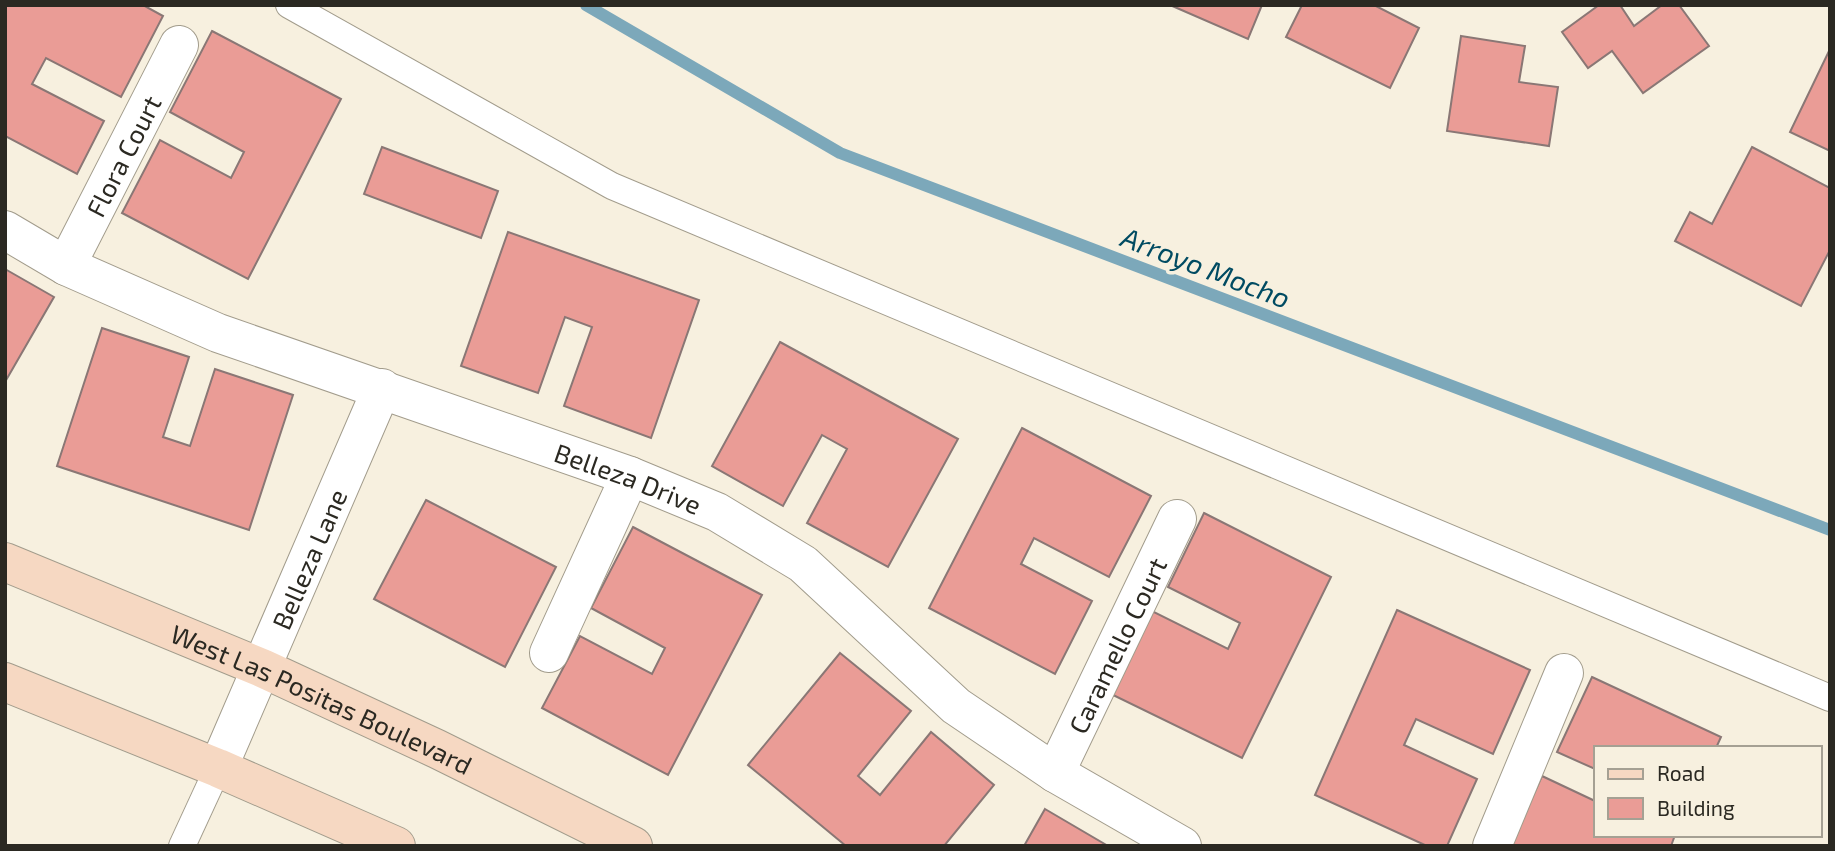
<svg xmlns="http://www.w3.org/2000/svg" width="1835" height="851" font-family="'Exo 2',sans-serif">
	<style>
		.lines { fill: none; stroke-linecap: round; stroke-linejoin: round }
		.stream { stroke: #7ca8ba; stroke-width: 12 }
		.building { fill: #ea9c96; stroke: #8a7775; stroke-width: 2 }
		.lane-casing { stroke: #a29c8c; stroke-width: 28 }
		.street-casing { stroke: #a29c8c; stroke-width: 40 }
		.secondary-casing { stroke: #a29c8c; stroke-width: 40 }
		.lane { stroke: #fff; stroke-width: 26 }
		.street { stroke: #fff; stroke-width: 38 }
		.secondary { stroke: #f6d8c2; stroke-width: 38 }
		.labels { text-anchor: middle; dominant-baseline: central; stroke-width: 7; stroke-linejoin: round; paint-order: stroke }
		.street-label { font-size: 26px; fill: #2b2922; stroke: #f7f0df }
		.water-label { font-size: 28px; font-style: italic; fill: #004b62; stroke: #f7f0df }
	</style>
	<rect width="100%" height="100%" fill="#f7f0df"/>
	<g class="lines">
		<path class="stream" d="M 586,5 L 840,153 L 1830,530"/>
	</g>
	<g class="building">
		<path d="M 5,5 L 143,5 L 163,16 L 121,97 L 46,58 L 32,84 L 104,121 L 77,174 L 5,136 Z"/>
		<path d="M 1170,5 L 1262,5 L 1248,39 Z"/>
		<path d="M 1302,5 L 1374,5 L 1419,28 L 1390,88 L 1286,37 Z"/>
		<path d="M 1599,5 L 1620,5 L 1634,26 L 1662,5 L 1679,5 L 1709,46 L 1643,93 L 1612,51 L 1588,68 L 1562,32 Z"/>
		<path d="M 212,31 L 341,99 L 248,279 L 122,213 L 160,140 L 231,178 L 244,152 L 170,112 Z"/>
		<path d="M 1461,36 L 1525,46 L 1519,82 L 1558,87 L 1549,146 L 1447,131 Z"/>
		<path d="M 1830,49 L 1830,151 L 1790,132 Z"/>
		<path d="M 382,147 L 498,191 L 481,238 L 364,194 Z"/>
		<path d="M 1752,147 L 1830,188 L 1830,250 L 1801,306 L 1675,241 L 1690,212 L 1712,224 Z"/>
		<path d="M 508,232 L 699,300 L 651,438 L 564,406 L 592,327 L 565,317 L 538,393 L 461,366 Z"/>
		<path d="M 5,269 L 54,297 L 5,382 Z"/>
		<path d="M 102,328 L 189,357 L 163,437 L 190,446 L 215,369 L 293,395 L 249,530 L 57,466 Z"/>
		<path d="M 780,342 L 958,439 L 888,567 L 807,523 L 847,449 L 822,435 L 783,506 L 712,466 Z"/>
		<path d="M 1022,428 L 1151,496 L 1109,577 L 1034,538 L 1021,564 L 1092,601 L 1055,674 L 929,608 Z"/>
		<path d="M 426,500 L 556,567 L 505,667 L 374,599 Z"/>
		<path d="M 1204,513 L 1331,577 L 1242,758 L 1111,694 L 1152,611 L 1228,649 L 1240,623 L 1168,587 Z"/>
		<path d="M 633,527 L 762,595 L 668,775 L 542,708 L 580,636 L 652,674 L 665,648 L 591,608 Z"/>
		<path d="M 1397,610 L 1530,670 L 1493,754 L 1416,719 L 1404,745 L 1477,779 L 1447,846 L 1427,846 L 1315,795 Z"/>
		<path d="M 840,653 L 911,711 L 858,776 L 880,795 L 931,732 L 994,785 L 944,846 L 846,846 L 748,765 Z"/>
		<path d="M 1592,677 L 1721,737 L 1716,748 L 1595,748 L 1595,769 L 1557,752 Z"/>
		<path d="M 1542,776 L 1595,801 L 1595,835 L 1675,835 L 1671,846 L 1510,846 Z"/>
		<path d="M 1045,809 L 1108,846 L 1024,846 Z"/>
	</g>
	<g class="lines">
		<defs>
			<g id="lane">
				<path d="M 289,5 L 612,186 L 1830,698"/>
				<path d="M 182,846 L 218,768"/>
			</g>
			<g id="street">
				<path id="s1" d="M 5,230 L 66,266 L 218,333 L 630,476 L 717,512 L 803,564 L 956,706 L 1055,773 L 1182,846"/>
				<path id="s2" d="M 66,266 L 179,45"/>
				<path d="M 549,653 L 630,476"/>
				<path id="s3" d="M 218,768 L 382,388"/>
				<path id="s4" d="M 1055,773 L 1177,519"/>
				<path d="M 1492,846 L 1564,673"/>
			</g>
			<g id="secondary">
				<path id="s5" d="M 5,562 L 262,668 L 437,749 L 633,846"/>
				<path d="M 5,682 L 218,768 L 396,846"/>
			</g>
		</defs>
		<use href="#lane" class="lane-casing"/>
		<use href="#street" class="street-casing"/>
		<use href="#secondary" class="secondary-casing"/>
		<use href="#lane" class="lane"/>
		<use href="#street" class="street"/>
		<use href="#secondary" class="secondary"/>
	</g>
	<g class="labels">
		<g class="street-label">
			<text stroke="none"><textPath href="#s2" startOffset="124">Flora Court</textPath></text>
			<text stroke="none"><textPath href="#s1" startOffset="672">Belleza Drive</textPath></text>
			<text stroke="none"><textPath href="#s3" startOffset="228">Belleza Lane</textPath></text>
			<text stroke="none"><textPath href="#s4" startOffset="142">Caramello Court</textPath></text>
			<text stroke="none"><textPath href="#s5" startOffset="345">West Las Positas Boulevard</textPath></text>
		</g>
		<g class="water-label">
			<text transform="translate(1206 267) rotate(21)">Arroyo Mocho</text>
		</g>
	</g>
	<rect width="1835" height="851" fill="none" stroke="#2b2922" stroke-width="14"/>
	<rect x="1594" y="746" width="228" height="91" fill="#f7f0df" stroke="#a5a093" stroke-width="2"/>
	<rect x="1608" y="769" width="35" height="10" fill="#f6d8c2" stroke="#a5a093" stroke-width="2"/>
	<text x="1657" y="781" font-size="21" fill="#2b2922">Road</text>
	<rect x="1608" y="798" width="35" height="21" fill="#ea9c96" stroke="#a5a093" stroke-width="2"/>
	<text x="1657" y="816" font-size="21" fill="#2b2922">Building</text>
</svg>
